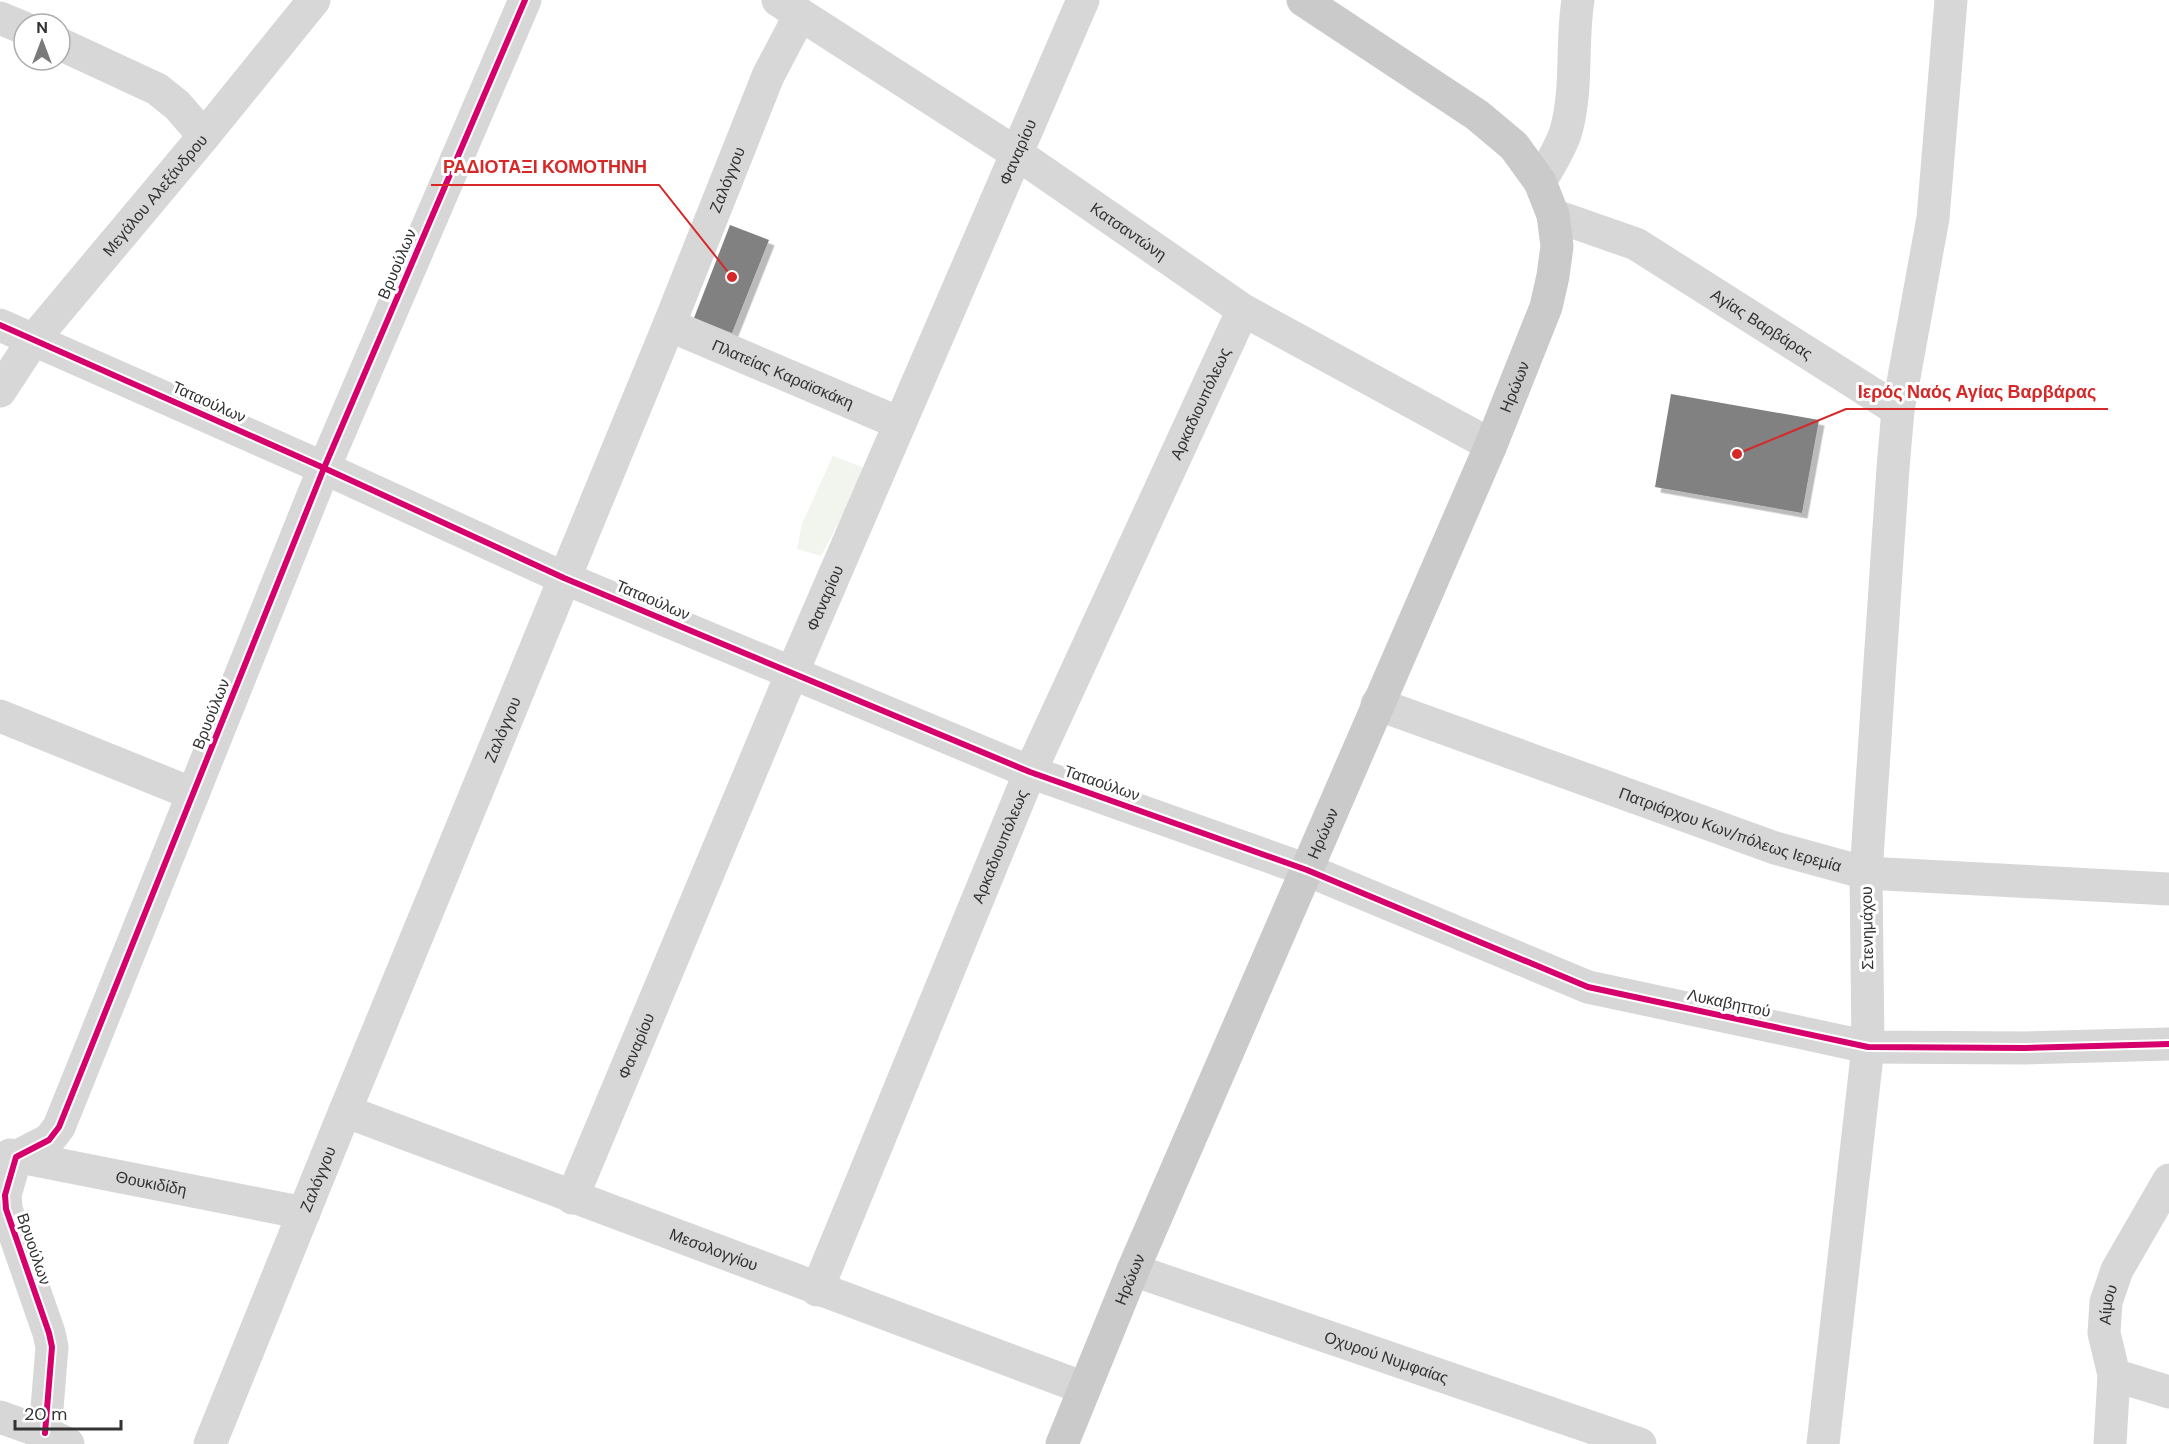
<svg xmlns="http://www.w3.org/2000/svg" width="2169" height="1444" font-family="'DM Sans',sans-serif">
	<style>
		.green { fill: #f1f5ed }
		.building { fill: #818181; filter: url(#shadow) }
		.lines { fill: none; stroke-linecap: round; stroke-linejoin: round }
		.minor { stroke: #d7d7d7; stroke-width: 33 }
		.major { stroke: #cacaca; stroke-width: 33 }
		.cycleway-casing { stroke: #fff; stroke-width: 10 }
		.cycleway { stroke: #d6006c; stroke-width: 6 }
		.labels { text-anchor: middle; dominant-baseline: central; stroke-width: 6; stroke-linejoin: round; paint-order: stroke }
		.street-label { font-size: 16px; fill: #333; stroke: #fff }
		.leader { fill: none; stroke: #d62828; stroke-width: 2 }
		.callout-dot { fill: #d62828; stroke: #fff; stroke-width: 2 }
		.callout-label { font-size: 18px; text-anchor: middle; font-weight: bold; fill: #d62828; stroke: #fff; stroke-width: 6; stroke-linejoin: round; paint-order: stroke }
	</style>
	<defs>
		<filter id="shadow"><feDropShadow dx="5.5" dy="5.5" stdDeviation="0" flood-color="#0004"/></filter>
	</defs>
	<rect width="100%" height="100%" fill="#fff"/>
	<path class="green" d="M 833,456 L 867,469 L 821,556 L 797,549 L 802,524 Z"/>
	<g class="building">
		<path d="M 730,225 L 769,240 L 732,333 L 694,318 Z"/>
		<path d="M 1671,394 L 1819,420 L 1802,513 L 1655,487 Z"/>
	</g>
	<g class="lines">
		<g class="minor">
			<path id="s1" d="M 778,0 L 1016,153 L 1243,310 L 1491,445"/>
			<path d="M 0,18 L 24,28"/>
			<path d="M 60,44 L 157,89 L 177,105 L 204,136"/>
			<path d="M 1540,182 C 1549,166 1561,148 1566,131 C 1578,88 1571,43 1578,0"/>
			<path id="s2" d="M 1553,215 L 1636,244 L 1898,410"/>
			<path d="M 0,325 L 324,468 L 564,578 L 1030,772 L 1307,870 L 1588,987 L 1868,1047 L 2025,1048 L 2169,1044"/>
			<path id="s3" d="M 669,325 L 899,423"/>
			<path id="s4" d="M 0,391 L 34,339 L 204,136 L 314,0"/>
			<path id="s5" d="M 1377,704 L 1775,848 L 1866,873 L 2169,889"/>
			<path d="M 0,716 L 193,794"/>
			<path id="s6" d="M 345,1111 L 1084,1388"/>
			<path id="s7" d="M 10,1155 L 304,1213"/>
			<path id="s8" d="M 572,1198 L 792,673 L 1083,0"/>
			<path id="s9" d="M 1133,1270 L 1640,1444"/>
			<path id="s10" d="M 817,1290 L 1030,772 L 1243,310"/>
			<path d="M 2114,1375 L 2169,1392"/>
			<path d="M 0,1417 L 45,1433 L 68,1444"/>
			<path d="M 45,1433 L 52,1347 L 49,1333 L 6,1209 L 5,1195 L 16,1157 L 49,1140 L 59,1127 L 324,468 L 525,0"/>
			<path id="s11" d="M 210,1444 L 345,1111 L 669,325 L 768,76 L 800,15"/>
			<path d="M 1823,1444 L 1868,1047 L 1866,873 L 1893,468 L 1898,410 L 1933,218 L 1951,0"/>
			<path id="s12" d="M 2110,1444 L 2114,1375 L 2104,1333 L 2106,1302 L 2117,1270 L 2169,1180"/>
		</g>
		<path class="major" id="s13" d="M 1062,1444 L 1133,1270 L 1491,445 L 1546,307 L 1553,276 L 1557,246 L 1553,215 L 1540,182 L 1514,146 L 1477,115 L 1303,0"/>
		<defs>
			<g id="cycleway">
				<path d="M 0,325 L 324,468 L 564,578 L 1030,772 L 1307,870 L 1588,987 L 1868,1047 L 2025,1048 L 2169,1044"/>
				<path d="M 45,1433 L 52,1347 L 49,1333 L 6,1209 L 5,1195 L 16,1157 L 49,1140 L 59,1127 L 324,468 L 525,0"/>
			</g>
		</defs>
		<use href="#cycleway" class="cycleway-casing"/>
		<use href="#cycleway" class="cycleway"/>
	</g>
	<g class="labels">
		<g class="street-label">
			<text stroke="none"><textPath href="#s8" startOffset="1137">Φαναρίου</textPath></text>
			<text stroke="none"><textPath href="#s11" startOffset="1366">Ζαλόγγου</textPath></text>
			<text stroke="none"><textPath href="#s4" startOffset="250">Μεγάλου Αλεξάνδρου</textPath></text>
			<text stroke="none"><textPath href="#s1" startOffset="420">Κατσαντώνη</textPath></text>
			<text transform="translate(397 264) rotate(-67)">Βρυούλων</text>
			<text stroke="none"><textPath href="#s2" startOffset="237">Αγίας Βαρβάρας</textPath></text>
			<text stroke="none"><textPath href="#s3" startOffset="124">Πλατείας Καραϊσκάκη</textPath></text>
			<text stroke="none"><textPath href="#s13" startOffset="1150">Ηρώων</textPath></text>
			<text transform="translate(209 402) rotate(24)">Ταταούλων</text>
			<text stroke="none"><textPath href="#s10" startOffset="966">Αρκαδιουπόλεως</textPath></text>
			<text stroke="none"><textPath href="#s8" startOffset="651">Φαναρίου</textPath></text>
			<text transform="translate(653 600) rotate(23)">Ταταούλων</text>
			<text transform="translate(211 714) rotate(-68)">Βρυούλων</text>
			<text stroke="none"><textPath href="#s11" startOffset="772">Ζαλόγγου</textPath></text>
			<text transform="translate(1102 783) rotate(19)">Ταταούλων</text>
			<text stroke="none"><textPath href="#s5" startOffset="375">Πατριάρχου Κων/πόλεως Ιερεμία</textPath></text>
			<text stroke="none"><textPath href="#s13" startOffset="664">Ηρώων</textPath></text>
			<text stroke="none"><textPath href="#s10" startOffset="480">Αρκαδιουπόλεως</textPath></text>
			<text transform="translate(1867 928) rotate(-91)">Στενημάχου</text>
			<text transform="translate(1729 1003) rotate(12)">Λυκαβηττού</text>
			<text stroke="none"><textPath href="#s8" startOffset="165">Φαναρίου</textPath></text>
			<text stroke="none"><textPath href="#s11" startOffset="286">Ζαλόγγου</textPath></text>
			<text stroke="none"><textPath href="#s7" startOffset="144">Θουκιδίδη</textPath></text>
			<text transform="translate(34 1249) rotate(71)">Βρυούλων</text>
			<text stroke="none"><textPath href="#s6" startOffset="394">Μεσολογγίου</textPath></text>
			<text stroke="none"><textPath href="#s13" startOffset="178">Ηρώων</textPath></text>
			<text stroke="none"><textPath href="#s12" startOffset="141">Αίμου</textPath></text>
			<text stroke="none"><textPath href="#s9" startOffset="268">Οχυρού Νυμφαίας</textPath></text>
		</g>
	</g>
	<path class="leader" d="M732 277L659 185H431M1737 454L1846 409H2108"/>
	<g class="callout-dot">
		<circle cx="732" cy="277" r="6"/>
		<circle cx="1737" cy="454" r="6"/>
	</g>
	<g class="callout-label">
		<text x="545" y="173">ΡΑΔΙΟΤΑΞΙ ΚΟΜΟΤΗΝΗ</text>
		<text x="1977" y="398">Ιερός Ναός Αγίας Βαρβάρας</text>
	</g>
	<g transform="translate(42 42)"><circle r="28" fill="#ffffff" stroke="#adadad" stroke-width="1.5"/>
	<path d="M0-4.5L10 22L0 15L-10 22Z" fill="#7a7a7a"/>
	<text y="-9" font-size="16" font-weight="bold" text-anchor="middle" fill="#333333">N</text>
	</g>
	<path d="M15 1420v9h106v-9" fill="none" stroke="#333333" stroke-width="3"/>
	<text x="24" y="1420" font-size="18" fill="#333333" stroke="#ffffff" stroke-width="4.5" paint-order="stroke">20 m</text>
</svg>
